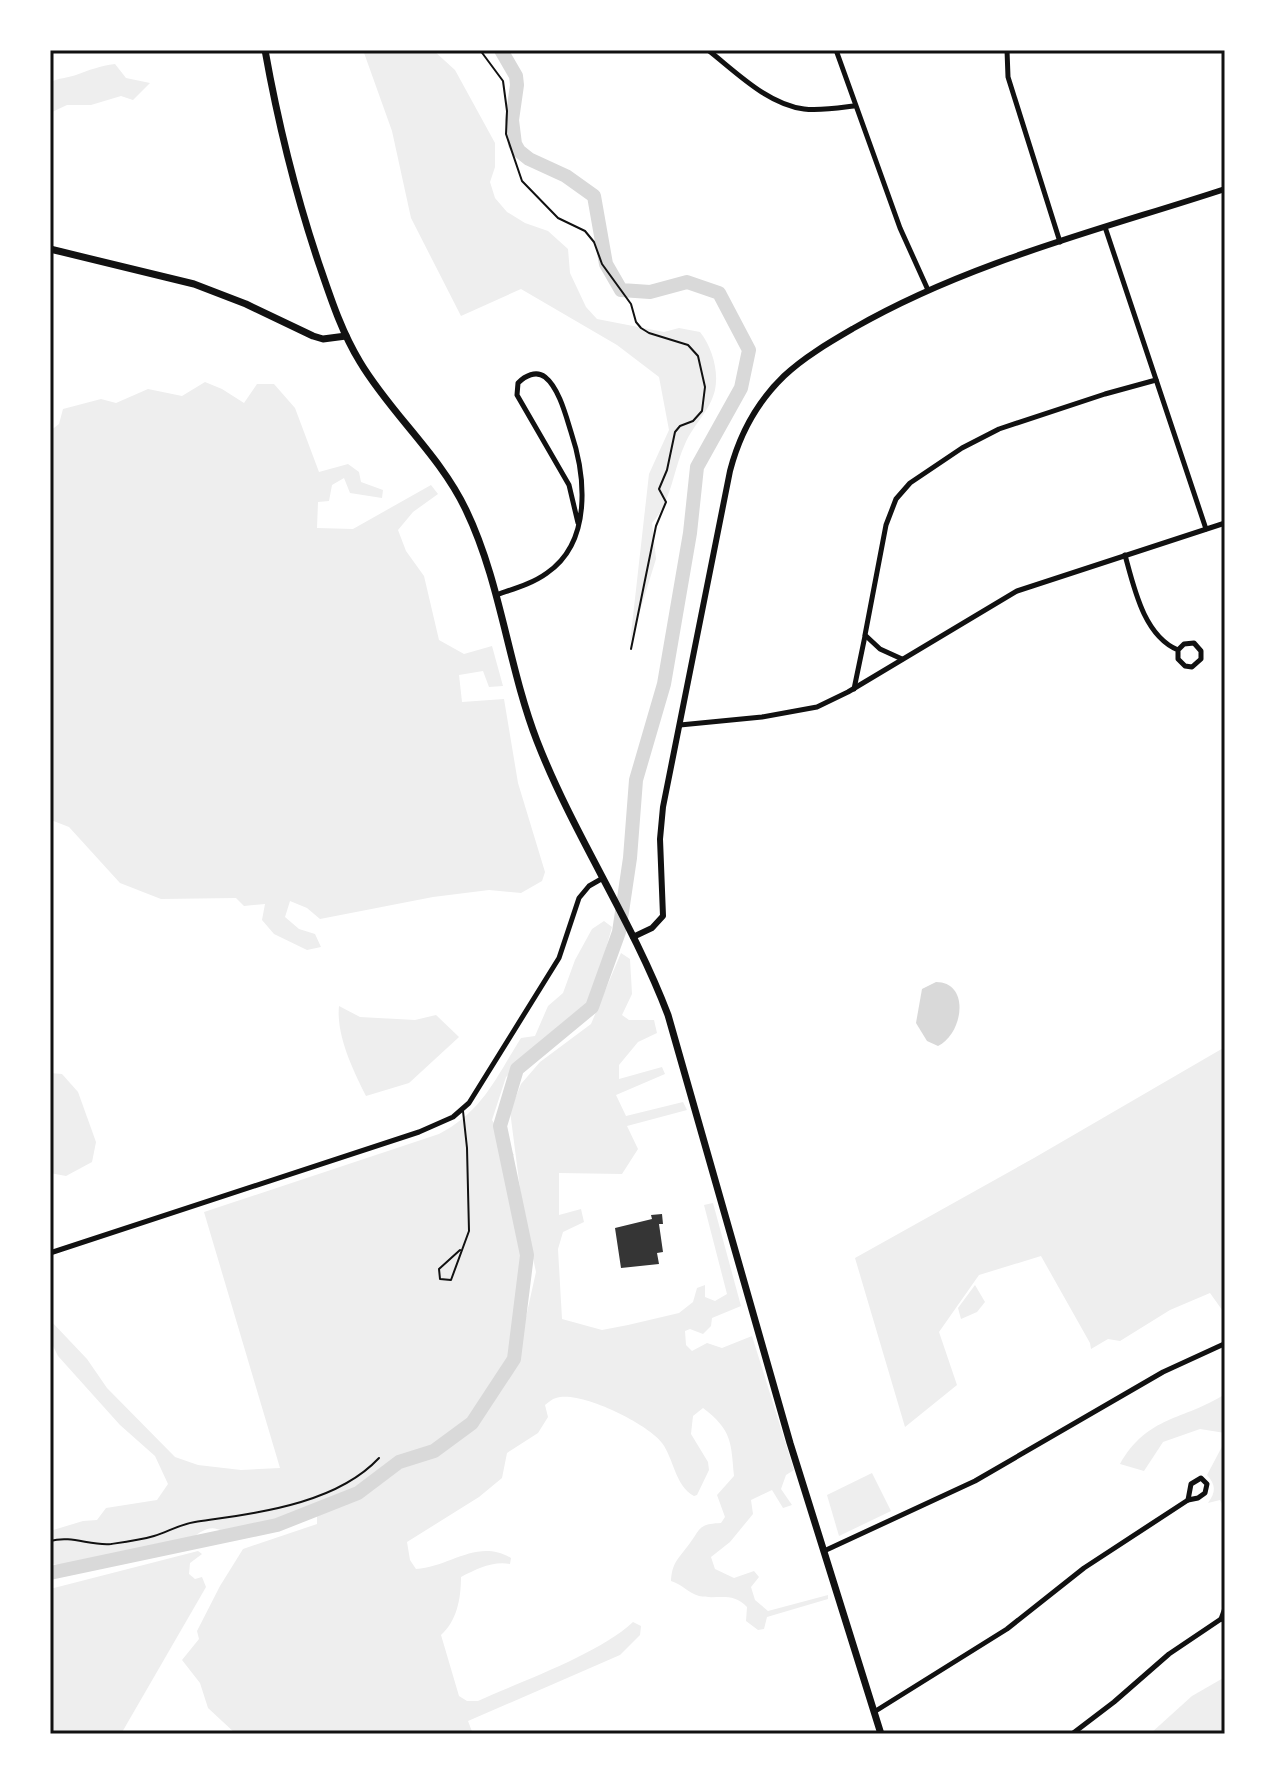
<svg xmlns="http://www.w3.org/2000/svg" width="1275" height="1784" font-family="Barlow,sans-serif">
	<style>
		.green { fill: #eee }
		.water { fill: #d9d9d9 }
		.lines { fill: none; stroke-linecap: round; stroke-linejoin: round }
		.river { stroke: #d9d9d9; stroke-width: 14 }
		.building { fill: #353535 }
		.path { stroke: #111; stroke-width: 2 }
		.service { stroke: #111; stroke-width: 2 }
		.minor { stroke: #111; stroke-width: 5 }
		.tertiary { stroke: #111; stroke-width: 6 }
		.secondary { stroke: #111; stroke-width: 7 }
		.neatline { fill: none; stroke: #111; stroke-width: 3 }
	</style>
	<rect width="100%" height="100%" fill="#fff"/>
	<g class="green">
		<path d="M 363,50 L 433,50 L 455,70 L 495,143 L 495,167 L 490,182 L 495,198 L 507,212 L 525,223 L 548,231 L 568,249 L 570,273 L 586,307 L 597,319 L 664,332 L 679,328 L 700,332 C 712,347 719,371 715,390 C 710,411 693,425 685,444 C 673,470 672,501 652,523 L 656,559 L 630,643 L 649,474 L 669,430 L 659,377 L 617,345 L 521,289 L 461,316 L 411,218 L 392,131 Z"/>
		<path d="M 115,64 L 126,78 L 150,83 L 133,100 L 121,96 L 91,105 L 67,105 L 50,113 L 50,82 C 59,78 67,78 76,75 C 89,70 100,66 115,64 Z"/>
		<path d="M 205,382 L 222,389 L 244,403 L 257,384 L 274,384 L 295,408 L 319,472 L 348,464 L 359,472 L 361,482 L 383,490 L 382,498 L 350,493 L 344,478 L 332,485 L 329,501 L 318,502 L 317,528 L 353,529 L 431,485 L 438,494 L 413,512 L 398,530 L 406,551 L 424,576 L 439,640 L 464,654 L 492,646 L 503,686 L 489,687 L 483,671 L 459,675 L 462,702 L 504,699 L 518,783 L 545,872 L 542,881 L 521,893 L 489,890 L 433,897 L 320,919 L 307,908 L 290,901 L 285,917 L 299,929 L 315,934 L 321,947 L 307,950 L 274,934 L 262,920 L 265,904 L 244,906 L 236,898 L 161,899 L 120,883 L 69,827 L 51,820 L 50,431 L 59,424 L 63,409 L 101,399 L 116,403 L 148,389 L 182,396 Z"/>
		<path d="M 604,921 L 612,927 L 590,1005 L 506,1077 L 492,1120 L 514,1155 L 509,1157 L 530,1269 L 519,1343 L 514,1357 L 517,1357 L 536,1272 L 523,1212 L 510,1111 L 521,1084 L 540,1062 L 591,1024 L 621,953 L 630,959 L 632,994 L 622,1015 L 629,1020 L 654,1020 L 657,1033 L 638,1042 L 619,1065 L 619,1079 L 662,1067 L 665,1074 L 616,1095 L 626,1116 L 683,1102 L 687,1110 L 627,1126 L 638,1149 L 622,1174 L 559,1173 L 559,1215 L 581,1209 L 584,1222 L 563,1232 L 558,1249 L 562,1319 L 602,1330 L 628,1325 L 679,1313 L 693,1302 L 697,1288 L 705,1285 L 705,1297 L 715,1301 L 727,1294 L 704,1205 L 713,1203 L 741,1306 L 712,1318 L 711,1326 L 703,1334 L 690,1329 L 685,1331 L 686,1345 L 692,1351 L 707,1343 L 722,1348 L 752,1336 L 794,1470 L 786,1475 L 781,1489 L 792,1505 L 783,1508 L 772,1490 L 751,1500 L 753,1514 L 730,1542 L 711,1557 L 715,1569 L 734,1578 L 754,1571 L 759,1577 L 751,1587 L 755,1600 L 768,1611 L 828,1595 L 828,1599 L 767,1617 L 764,1629 L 758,1630 L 746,1621 L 747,1607 C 732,1591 718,1600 699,1596 C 688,1593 682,1584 671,1581 C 672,1564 677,1560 687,1547 C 701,1530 696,1524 721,1523 L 725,1517 L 717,1495 L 734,1476 C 731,1442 732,1430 703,1408 L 693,1416 L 691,1434 L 708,1462 L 709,1470 L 697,1495 L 694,1496 C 675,1486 674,1459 662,1443 C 648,1424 580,1390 556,1398 C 552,1399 549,1402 545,1405 L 548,1417 L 538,1433 L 507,1453 L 502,1478 L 479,1497 L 407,1542 L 410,1560 L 416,1569 C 450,1567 477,1538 511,1558 L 510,1564 C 492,1561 477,1569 461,1577 C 461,1598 457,1621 441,1635 L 459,1696 L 467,1701 L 478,1701 C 522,1681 599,1654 633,1622 L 641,1626 L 640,1635 L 620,1655 L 468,1721 L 473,1734 L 236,1734 L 208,1708 L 200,1683 L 182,1660 L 199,1639 L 197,1631 L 220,1586 L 243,1549 L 317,1524 L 317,1513 L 296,1519 L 293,1512 L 266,1523 L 224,1532 C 211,1524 203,1530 192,1538 L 59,1565 L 50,1564 L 50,1531 L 83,1521 L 97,1520 L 106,1508 L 157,1500 L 168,1484 L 155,1456 L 120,1425 L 58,1356 L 50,1340 L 50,1320 L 87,1359 L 107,1388 L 175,1457 L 198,1465 L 241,1470 L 280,1468 L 204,1212 L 439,1134 C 483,1111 495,1079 521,1038 L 535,1036 L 548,1006 L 563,993 L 575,960 L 592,929 Z"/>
		<path d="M 339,1006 L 360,1017 L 415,1020 L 436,1015 L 459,1037 L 409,1083 L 366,1096 C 353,1070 336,1035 339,1006 Z"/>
		<path d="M 1225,1047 L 1225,1270 L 1223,1272 L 1225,1314 L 1210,1293 L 1170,1310 L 1120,1341 L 1108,1339 L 1091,1349 L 1090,1343 L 1041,1256 L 979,1275 L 939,1332 L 957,1385 L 905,1427 L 855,1258 L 1034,1158 Z"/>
		<path d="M 50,1073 L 62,1074 L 78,1092 L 96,1142 L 92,1162 L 66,1176 L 50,1173 Z"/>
		<path d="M 975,1285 L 985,1302 L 977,1312 L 961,1319 L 958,1308 Z"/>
		<path d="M 1225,1394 L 1225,1433 L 1200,1429 L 1163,1442 L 1144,1471 L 1120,1464 C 1148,1415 1183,1421 1225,1394 Z"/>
		<path d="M 1225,1441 L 1225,1509 L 1220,1500 L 1208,1503 C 1216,1492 1216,1485 1207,1475 Z"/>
		<path d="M 872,1473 L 891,1511 L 839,1536 L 827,1495 Z"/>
		<path d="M 198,1551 L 202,1554 L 190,1563 L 189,1574 L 195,1579 L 202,1577 L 206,1587 L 121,1734 L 50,1734 L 50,1589 Z"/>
		<path d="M 1225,1677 L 1225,1734 L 1150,1734 L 1192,1696 Z"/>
	</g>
	<path class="water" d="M 936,982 C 970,982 964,1033 938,1046 L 927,1041 L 916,1023 L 922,989 Z"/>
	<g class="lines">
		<path class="river" d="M 50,1573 L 277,1525 L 358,1493 L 399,1462 L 434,1451 L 472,1423 L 514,1359 L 527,1255 L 500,1126 L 517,1069 L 592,1007 L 619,932 L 630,858 L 636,780 L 664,684 L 690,533 L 697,467 L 741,388 L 749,350 L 719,293 L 687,282 L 650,292 L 621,290 L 606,264 L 594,196 L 566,176 L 529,159 L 519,151 L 515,144 L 512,120 L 517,85 L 516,76 L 501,50"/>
	</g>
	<path class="building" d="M 662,1214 L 663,1224 L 659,1224 L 663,1252 L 657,1253 L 659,1264 L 621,1268 L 615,1228 L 652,1219 L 651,1215 Z"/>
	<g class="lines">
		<g class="path">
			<path d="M 480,50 L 503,81 L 507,111 L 506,134 L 522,181 L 558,218 L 585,231 L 594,242 L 602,264 L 631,304 L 636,322 L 641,328 L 649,333 L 688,345 L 698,356 L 705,387 L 702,411 L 693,421 L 680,426 L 675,432 L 667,470 L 659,489 L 666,502 L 656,526 L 631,649"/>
			<path d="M 50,1541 C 72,1535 90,1546 111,1544 C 125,1542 140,1540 154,1536 C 167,1532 181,1524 195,1522 C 255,1513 335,1505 379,1458"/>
		</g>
		<path class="service" d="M 460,1250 L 439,1269 L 440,1279 L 451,1280 L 469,1231 L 467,1148 L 463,1111"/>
		<g class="minor">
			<path d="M 708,50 C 736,72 767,104 804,109 C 820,111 838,108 854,106"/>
			<path d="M 836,50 L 900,228 L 928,290"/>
			<path d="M 1007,50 L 1008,77 L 1060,242"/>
			<path d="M 1105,227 L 1206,529"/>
			<path d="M 1125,555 C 1134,588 1144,636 1178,650 L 1178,659 L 1185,666 L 1192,667 L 1201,659 L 1201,651 L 1194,643 L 1184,644 L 1178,650"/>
			<path d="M 496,595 C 513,589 532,584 547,573 C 592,542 586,477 571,432 C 566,416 559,388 545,377 C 536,370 525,376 518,383 L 517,395 L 569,485 L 578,523"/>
			<path d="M 902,659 L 880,649 L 865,635 L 886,525 L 896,499 L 910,483 L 962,448 L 999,429 L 1105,394 L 1156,380"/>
			<path d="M 854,689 L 865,636"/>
			<path d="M 680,725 L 762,717 L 817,707 L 848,692 L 1017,591 L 1225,523"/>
			<path d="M 50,1253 L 419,1132 L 453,1117 L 469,1103 L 559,958 L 579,898 L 589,886 L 603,878"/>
			<path d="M 1201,1478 L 1207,1484 L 1205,1493 L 1198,1498 L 1188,1500 L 1191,1484 Z"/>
			<path d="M 824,1551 L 975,1481 L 1163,1372 L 1224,1344"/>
			<path d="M 1225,1608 L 1221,1619 L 1225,1620"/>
			<path d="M 874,1712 L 1007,1629 L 1084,1568 L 1188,1500"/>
			<path d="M 1072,1734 L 1114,1702 L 1169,1654 L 1221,1619"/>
		</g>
		<path class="tertiary" d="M 633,937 L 652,928 L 663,916 L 660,839 L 663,807 L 730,471 C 739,436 757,402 784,376 C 804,357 830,342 854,328 C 969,262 1100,230 1225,189"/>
		<g class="secondary">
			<path d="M 265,50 C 278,123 295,192 318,261 C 330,296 341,331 360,362 C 391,414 440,455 466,510 C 501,583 508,666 537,741 C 574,836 632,920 668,1015 L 790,1443 L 881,1734"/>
			<path d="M 50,249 L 194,284 L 246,304 L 313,336 L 323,339 L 346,336"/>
		</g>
	</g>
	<rect width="1275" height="1784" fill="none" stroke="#ffffff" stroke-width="104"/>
	<rect x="52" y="52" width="1171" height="1680" class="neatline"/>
</svg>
